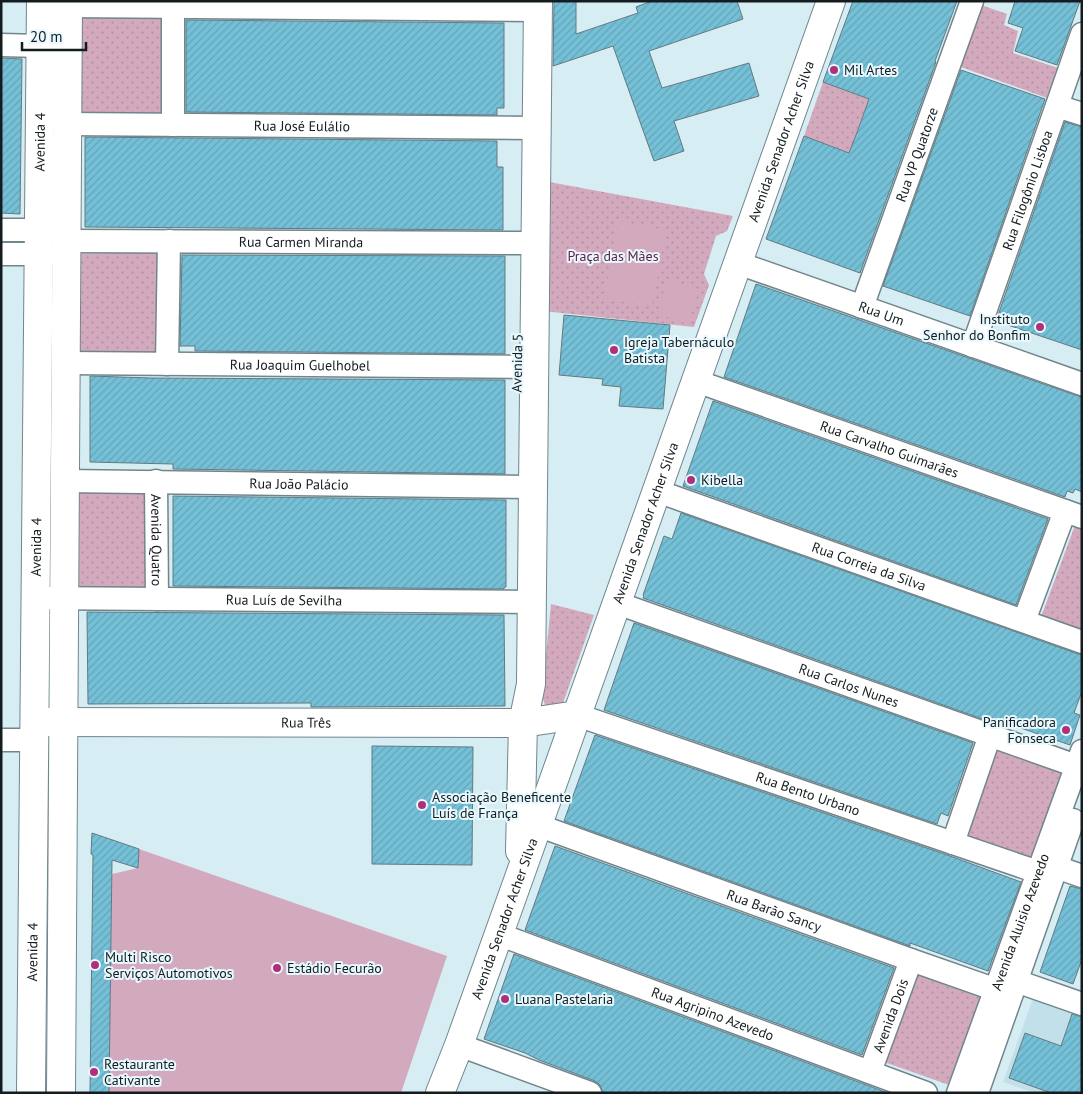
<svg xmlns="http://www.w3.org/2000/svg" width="1083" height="1094" font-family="'PT Sans',sans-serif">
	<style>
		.built { fill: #c1e0ea }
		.grass { fill: url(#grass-dots) }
		.pitch { fill: #d3aabd }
		.building { fill: url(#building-hatch); stroke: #647980 }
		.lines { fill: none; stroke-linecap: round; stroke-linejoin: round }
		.street-casing { stroke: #71868c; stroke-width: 25 }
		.secondary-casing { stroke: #71868c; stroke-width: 30 }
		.street { stroke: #fff; stroke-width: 22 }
		.secondary { stroke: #fff; stroke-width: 28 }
		.poi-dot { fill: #b02f7b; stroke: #e7f9ff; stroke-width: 2 }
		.labels { text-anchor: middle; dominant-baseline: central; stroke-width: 4; stroke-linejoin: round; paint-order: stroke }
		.poi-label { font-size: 14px; fill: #141c1f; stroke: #e7f9ff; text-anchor: start }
		.street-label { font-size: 14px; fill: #141c1f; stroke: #e7f9ff }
		.park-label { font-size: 14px; fill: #611a43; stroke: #e7f9ff }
	</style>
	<defs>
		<pattern id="grass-dots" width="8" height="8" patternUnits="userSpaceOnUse" patternTransform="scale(1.25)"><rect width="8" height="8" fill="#d3aabd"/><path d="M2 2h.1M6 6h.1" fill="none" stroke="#b492a2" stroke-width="1.8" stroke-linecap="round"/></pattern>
		<pattern id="building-hatch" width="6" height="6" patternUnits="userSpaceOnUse" patternTransform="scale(1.25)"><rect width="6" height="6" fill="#74c0d7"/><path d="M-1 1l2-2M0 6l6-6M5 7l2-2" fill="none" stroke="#64a4b8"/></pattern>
	</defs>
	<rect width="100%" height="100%" fill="#d6edf4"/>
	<path class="built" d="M 1035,993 L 1082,1009 L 1082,1093 L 1035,1093 L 1003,1082 Z"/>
	<g class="grass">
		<path d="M 981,5 L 1007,14 L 1004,25 L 1018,31 L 1013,53 L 1058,68 L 1047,98 L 958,66 Z"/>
		<path d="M 78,16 L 164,17 L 162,118 L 76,117 Z"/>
		<path d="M 823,82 L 869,99 L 849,153 L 804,136 Z"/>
		<path d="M 544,181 L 733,216 L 727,231 L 716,236 L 704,274 L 709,285 L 694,327 L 543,311 L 543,273 L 549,267 L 551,210 L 545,201 Z"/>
		<path d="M 161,252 L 160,355 L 73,354 L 75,254 Z"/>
		<path d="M 145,490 L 146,592 L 70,593 L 69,491 Z"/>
		<path d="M 1077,520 L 1082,522 L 1082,632 L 1041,617 Z"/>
		<path d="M 551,604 L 594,615 L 563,703 L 546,708 L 542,696 Z"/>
		<path d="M 995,745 L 1063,771 L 1029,866 L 960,843 Z"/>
		<path d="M 918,967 L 985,991 L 952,1086 L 884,1062 Z"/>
	</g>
	<g class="pitch">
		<path d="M 618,221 L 666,230 L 652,307 L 604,298 Z"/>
		<path d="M 667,280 L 699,290 L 688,324 L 657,314 Z"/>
		<path d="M 139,849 L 447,956 L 401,1093 L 109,1093 L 112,874 L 138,868 Z"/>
	</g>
	<g class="building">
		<path d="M 554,1 L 576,1 L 576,34 L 638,13 L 636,7 L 652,1 L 737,1 L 743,19 L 649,51 L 662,88 L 749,63 L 759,96 L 674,121 L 684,151 L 654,161 L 613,46 L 553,66 Z"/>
		<path d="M 853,1 L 957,1 L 935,61 L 936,62 L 860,273 L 766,239 L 804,136 L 849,153 L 859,127 L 869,99 L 823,82 Z"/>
		<path d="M 1015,1 L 1080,1 L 1057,65 L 1015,51 L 1023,28 L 1008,23 Z"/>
		<path d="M 186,20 L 504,23 L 504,108 L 497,108 L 497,115 L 186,112 Z"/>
		<path d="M 1,58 L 22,59 L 20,214 L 1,213 Z"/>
		<path d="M 961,70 L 1045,99 L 970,316 L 883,286 Z"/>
		<path d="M 1065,122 L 1082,127 L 1082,350 L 996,321 Z"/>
		<path d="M 85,137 L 497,141 L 497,167 L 503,167 L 503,230 L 85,227 Z"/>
		<path d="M 182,255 L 505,256 L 505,354 L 195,351 L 195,346 L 180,346 Z"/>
		<path d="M 756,284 L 1078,396 L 1082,397 L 1082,492 L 1075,489 L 1073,493 L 1067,491 L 1065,497 L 724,377 Z"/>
		<path d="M 564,315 L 670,325 L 663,409 L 619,406 L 621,387 L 602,385 L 603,379 L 559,375 Z"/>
		<path d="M 90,376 L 151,378 L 505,380 L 505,474 L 173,469 L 173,464 L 90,462 Z"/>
		<path d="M 713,401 L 1048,519 L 1016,605 L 683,486 Z"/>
		<path d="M 173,496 L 506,500 L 506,587 L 504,587 L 504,589 L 173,586 Z"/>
		<path d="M 681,513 L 1078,654 L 1082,655 L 1082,691 L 1074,713 L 1080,715 L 1070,745 L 989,717 L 988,721 L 643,598 L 644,596 L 643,595 L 664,536 L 672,539 Z"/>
		<path d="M 87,612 L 504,615 L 505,706 L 311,707 L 311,703 L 88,704 Z"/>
		<path d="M 634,623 L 973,743 L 948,816 L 941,813 L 937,824 L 604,710 Z"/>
		<path d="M 595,735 L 950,856 L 1021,882 L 988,971 L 910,943 L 910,946 L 564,821 Z"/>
		<path d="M 372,746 L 473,747 L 472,865 L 372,864 Z"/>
		<path d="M 92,833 L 139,849 L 138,868 L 112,860 L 109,1093 L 90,1093 L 93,855 L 91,854 Z"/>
		<path d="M 555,846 L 894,968 L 862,1055 L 525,930 Z"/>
		<path d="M 1070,886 L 1082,889 L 1082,959 L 1073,984 L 1040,972 Z"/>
		<path d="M 514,954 L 888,1093 L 603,1093 L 600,1085 L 595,1081 L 539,1060 L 525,1053 L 484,1039 Z"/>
		<path d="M 1072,1014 L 1082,1017 L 1082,1093 L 1051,1093 L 1009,1078 L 1025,1033 L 1061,1046 Z"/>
	</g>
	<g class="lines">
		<defs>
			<g id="street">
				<path d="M 68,6 L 538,10"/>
				<path d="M 1,45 L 40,46"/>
				<path d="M 1057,106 L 1082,114"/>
				<path id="s1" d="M 67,124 L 537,128"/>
				<path d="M 173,125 L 173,7"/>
				<path d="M 1,230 L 56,230"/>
				<path id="s2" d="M 67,241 L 536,243"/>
				<path d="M 1,254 L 55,254"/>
				<path id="s3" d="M 738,263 L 1082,384"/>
				<path id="s4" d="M 862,307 L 972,1"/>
				<path id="s5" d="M 973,346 L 1082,34"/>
				<path id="s6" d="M 66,363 L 535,367"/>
				<path d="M 167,364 L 169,241"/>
				<path id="s7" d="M 696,381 L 1082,517"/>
				<path id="s8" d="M 65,481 L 533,487"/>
				<path id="s9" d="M 156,481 L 157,599"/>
				<path id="s10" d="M 657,491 L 1082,642"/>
				<path id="s11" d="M 35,598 L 532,602"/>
				<path id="s12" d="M 617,603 L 1082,768"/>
				<path d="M 1024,621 L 1065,511"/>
				<path id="s13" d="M 577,715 L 1038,872"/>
				<path d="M 1,740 L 34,740"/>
				<path id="s14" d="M 537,825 L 911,960 L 1011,995"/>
				<path d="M 953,843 L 990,735"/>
				<path d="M 1056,867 L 1082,876"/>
				<path id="s15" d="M 498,934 L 926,1093"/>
				<path d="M 1016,981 L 1082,1004"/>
				<path d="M 459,1045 L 590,1093"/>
				<path id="s16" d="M 870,1072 L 911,960"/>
				<path id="s17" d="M 958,1093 L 1082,751"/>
				<path d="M 977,1093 L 1073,820"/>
			</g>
			<g id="secondary">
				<path id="s18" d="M 46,722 L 523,723 L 577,715"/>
				<path d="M 520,851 L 523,723 L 531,684 L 538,1"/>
				<path id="s19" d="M 31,1093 L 41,1"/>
				<path d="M 61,1093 L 68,1"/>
				<path id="s20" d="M 440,1093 L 459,1045 L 520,875 L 831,1"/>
			</g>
		</defs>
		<use href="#street" class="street-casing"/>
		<use href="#secondary" class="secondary-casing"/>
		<use href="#street" class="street"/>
		<use href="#secondary" class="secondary"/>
	</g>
	<g class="poi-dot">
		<circle cx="834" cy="70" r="5"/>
		<circle cx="1040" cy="327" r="5"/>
		<circle cx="614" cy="350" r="5"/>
		<circle cx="691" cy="480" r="5"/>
		<circle cx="1066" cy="730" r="5"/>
		<circle cx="422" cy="805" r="5"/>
		<circle cx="95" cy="965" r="5"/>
		<circle cx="277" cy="968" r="5"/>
		<circle cx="505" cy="999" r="5"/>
		<circle cx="94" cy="1072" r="5"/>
	</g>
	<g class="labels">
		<g class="poi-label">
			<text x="844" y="70">Mil Artes</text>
			<text x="1030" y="319" text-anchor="end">Instituto<tspan x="1030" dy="16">Senhor do Bonfim</tspan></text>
			<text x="624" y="342">Igreja Tabernáculo<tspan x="624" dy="16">Batista</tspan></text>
			<text x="701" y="480">Kibella</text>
			<text x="1056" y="722" text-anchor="end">Panificadora<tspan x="1056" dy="16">Fonseca</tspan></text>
			<text x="432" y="797">Associação Beneficente<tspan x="432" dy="16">Luís de França</tspan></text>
			<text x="105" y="957">Multi Risco<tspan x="105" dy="16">Serviços Automotivos</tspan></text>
			<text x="287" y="968">Estádio Fecurão</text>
			<text x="515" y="999">Luana Pastelaria</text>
			<text x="104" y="1064">Restaurante<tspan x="104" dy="16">Cativante</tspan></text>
		</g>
		<g class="street-label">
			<text stroke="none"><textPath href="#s1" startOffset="235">Rua José Eulálio</textPath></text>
			<text stroke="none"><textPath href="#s19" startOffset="951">Avenida 4</textPath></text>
			<text stroke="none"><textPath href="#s20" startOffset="1011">Avenida Senador Acher Silva</textPath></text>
			<text stroke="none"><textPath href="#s4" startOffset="162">Rua VP Quatorze</textPath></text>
			<text stroke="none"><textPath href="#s5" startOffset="165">Rua Filogônio Lisboa</textPath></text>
			<text stroke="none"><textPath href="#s2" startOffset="234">Rua Carmen Miranda</textPath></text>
			<text stroke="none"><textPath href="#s3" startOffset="152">Rua Um</textPath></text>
			<text transform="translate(517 363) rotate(-89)">Avenida 5</text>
			<text stroke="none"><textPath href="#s6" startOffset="234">Rua Joaquim Guelhobel</textPath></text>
			<text stroke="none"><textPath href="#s7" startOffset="205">Rua Carvalho Guimarães</textPath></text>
			<text stroke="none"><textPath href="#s8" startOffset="234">Rua João Palácio</textPath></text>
			<text stroke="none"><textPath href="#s20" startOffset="606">Avenida Senador Acher Silva</textPath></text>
			<text stroke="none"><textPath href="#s9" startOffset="59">Avenida Quatro</textPath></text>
			<text stroke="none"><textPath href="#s19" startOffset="546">Avenida 4</textPath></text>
			<text stroke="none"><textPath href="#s10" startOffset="225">Rua Correia da Silva</textPath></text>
			<text stroke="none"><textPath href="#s11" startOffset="249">Rua Luís de Sevilha</textPath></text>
			<text stroke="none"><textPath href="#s12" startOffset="246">Rua Carlos Nunes</textPath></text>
			<text stroke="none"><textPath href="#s18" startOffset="260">Rua Três</textPath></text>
			<text stroke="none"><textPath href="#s13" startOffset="244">Rua Bento Urbano</textPath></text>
			<text stroke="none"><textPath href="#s14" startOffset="252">Rua Barão Sancy</textPath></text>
			<text stroke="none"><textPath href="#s20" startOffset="186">Avenida Senador Acher Silva</textPath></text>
			<text stroke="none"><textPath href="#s17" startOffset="182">Avenida Aluisio Azevedo</textPath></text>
			<text stroke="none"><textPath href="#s19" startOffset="141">Avenida 4</textPath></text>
			<text stroke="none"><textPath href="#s15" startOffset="229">Rua Agripino Azevedo</textPath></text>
			<text stroke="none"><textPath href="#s16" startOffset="60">Avenida Dois</textPath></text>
		</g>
		<g class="park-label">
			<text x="613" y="256">Praça das Mães</text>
		</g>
	</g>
	<rect width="1083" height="1094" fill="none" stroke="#141c1f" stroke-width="5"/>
	<path d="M22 42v8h64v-8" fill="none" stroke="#141c1f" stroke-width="2.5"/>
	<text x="30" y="42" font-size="15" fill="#141c1f" stroke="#e7f9ff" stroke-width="4" paint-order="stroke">20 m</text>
</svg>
